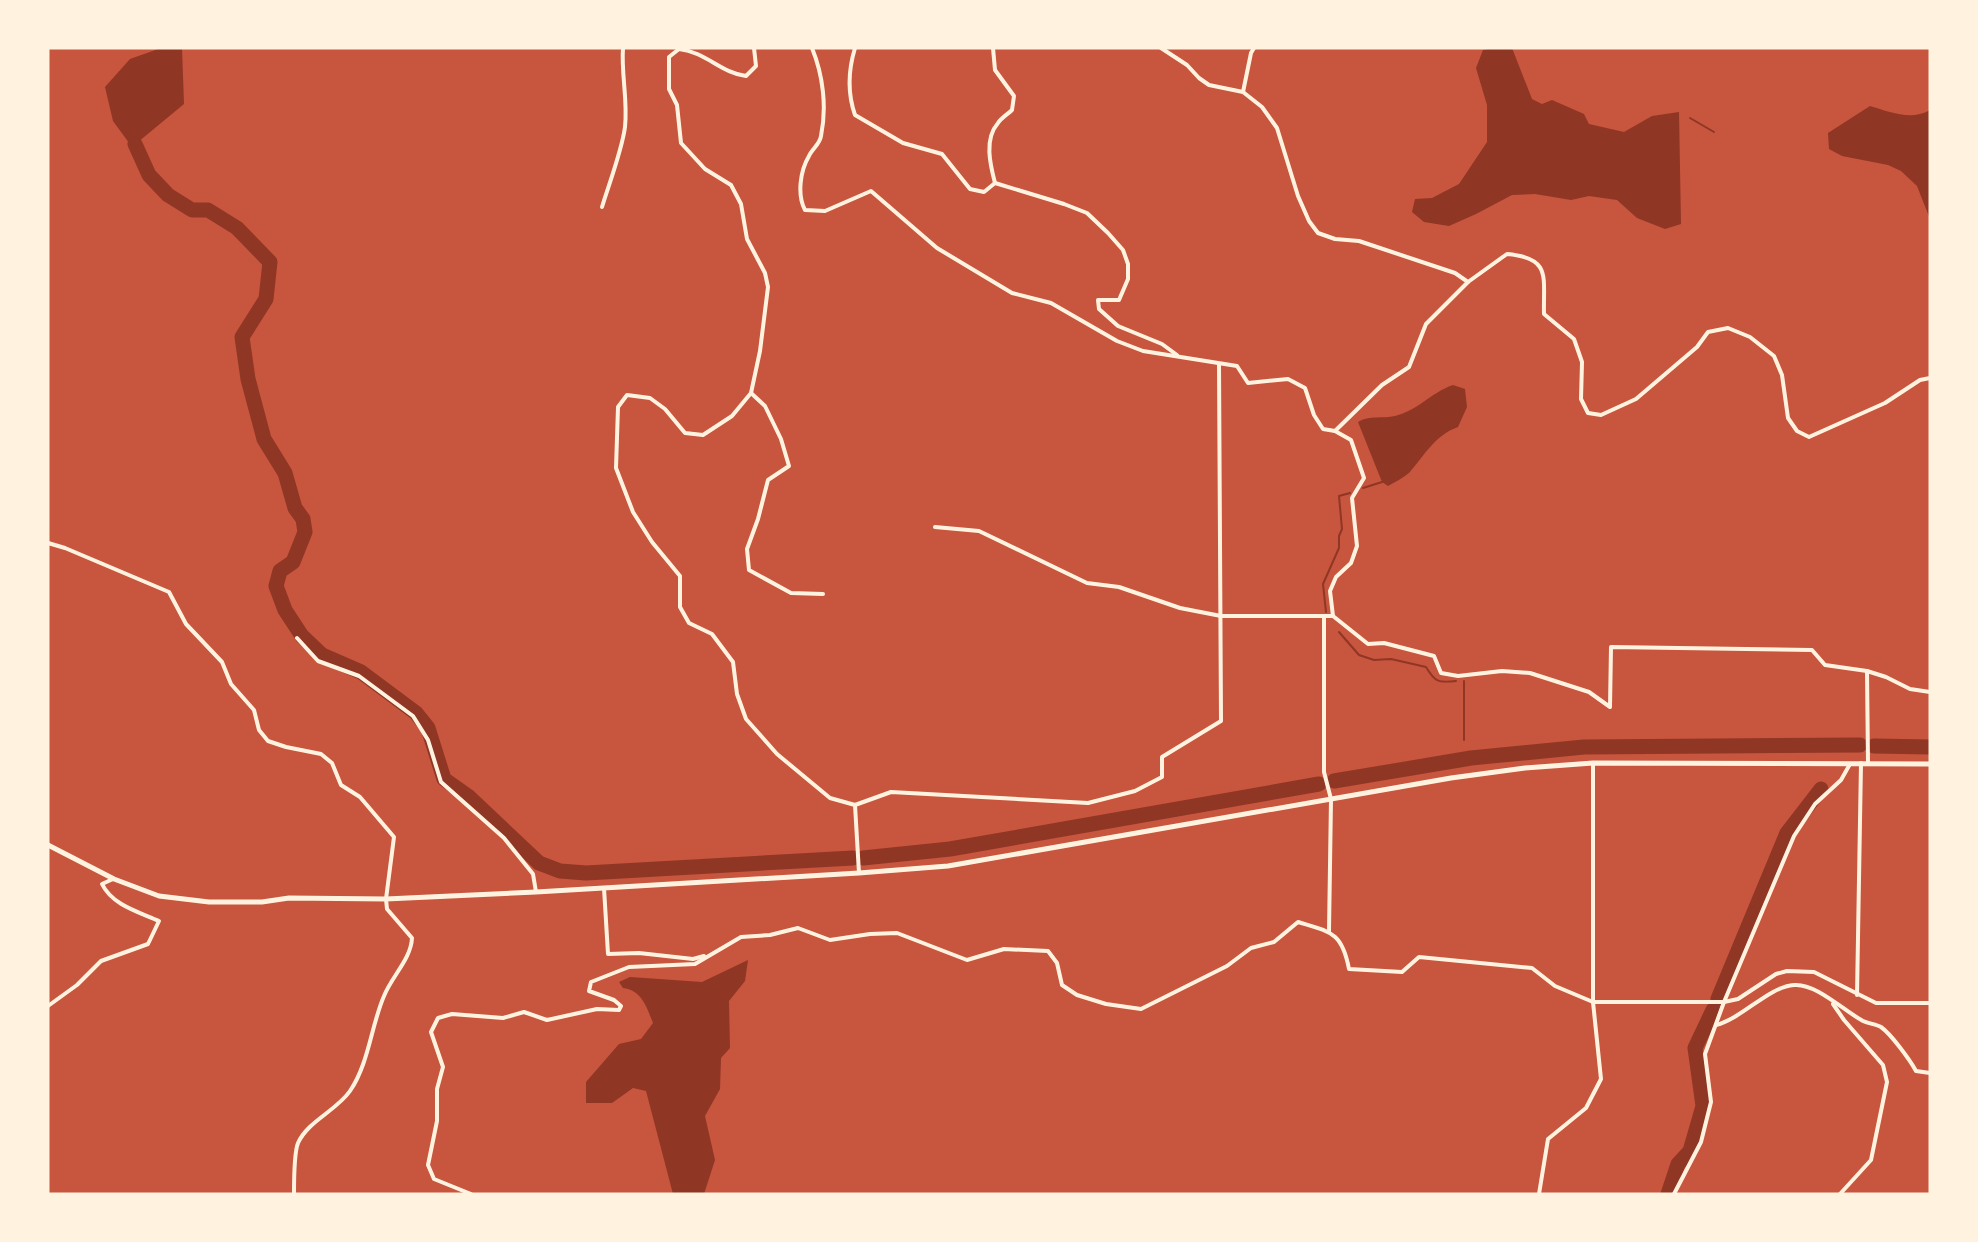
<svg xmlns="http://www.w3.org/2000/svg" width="1978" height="1242" font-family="'PT Serif',serif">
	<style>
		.water { fill: #8f3625 }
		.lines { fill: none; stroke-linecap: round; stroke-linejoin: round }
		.stream { stroke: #8f3625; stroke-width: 2 }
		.river { stroke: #8f3625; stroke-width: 15 }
		.minor { stroke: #fff3e0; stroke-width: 4 }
		.secondary { stroke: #fff3e0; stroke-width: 5 }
	</style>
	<rect width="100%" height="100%" fill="#c8553d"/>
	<g class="water">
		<path d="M 161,48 L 182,48 L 184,104 L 132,147 L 113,121 L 105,87 L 130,59 Z"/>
		<path d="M 1495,48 L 1512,48 L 1532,99 L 1542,104 L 1552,100 L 1584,114 L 1589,124 L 1624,132 L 1652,116 L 1679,112 L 1681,224 L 1665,229 L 1637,218 L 1617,200 L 1589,196 L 1571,200 L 1535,194 L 1512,195 L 1476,214 L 1449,226 L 1424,222 L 1412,212 L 1415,199 L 1432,198 L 1459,184 L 1487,142 L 1487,105 L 1476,68 L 1483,50 Z"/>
		<path d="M 1870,106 C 1890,112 1911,121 1930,110 L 1930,219 L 1917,186 L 1901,171 L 1888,165 L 1842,156 L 1829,149 L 1828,133 Z"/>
		<path d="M 1453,385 L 1465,389 L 1467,407 L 1458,427 C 1435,435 1424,456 1409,473 C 1403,478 1395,482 1388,486 L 1382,482 L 1358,422 C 1369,415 1383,419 1395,416 C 1419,410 1430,393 1453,385 Z"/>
		<path d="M 748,960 L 745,981 L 729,1001 L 730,1048 L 721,1058 L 720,1089 L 705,1116 L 715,1160 L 704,1194 L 673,1194 L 646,1091 L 633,1088 L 612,1103 L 586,1103 L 586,1082 L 619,1044 L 641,1039 L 653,1023 C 647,1008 642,990 623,988 L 619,982 L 630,977 L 702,982 Z"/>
	</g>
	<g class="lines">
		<g class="stream">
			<path d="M 1690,118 L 1714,132"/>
			<path d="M 1363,488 L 1382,482"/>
			<path d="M 1326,612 L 1323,584 L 1339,548 L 1339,536 L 1342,529 L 1339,496 L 1350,493"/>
			<path d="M 1339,632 L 1359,655 L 1374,660 L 1391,659 L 1426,667 C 1435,682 1438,683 1456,681"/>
			<path d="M 1464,740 L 1464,681"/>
		</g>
		<g class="river">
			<path d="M 135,144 L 149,175 L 168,195 L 192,210 L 208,210 L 237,228 L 270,262 L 266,299 L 242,337 L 248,379 L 264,439 L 285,473 L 295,508 L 303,519 L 305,532 L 293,562 L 280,571 L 276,586 L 285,610 L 302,636 L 322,655 L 361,672 L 416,713 L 428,728 L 444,779 L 468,796 L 539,863 L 560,871 L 586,873 L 853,858"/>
			<path d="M 1874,746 L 1930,747"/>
			<path d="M 1334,781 L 1471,758 L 1584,747 L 1860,745"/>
			<path d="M 863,858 L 950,849 L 1319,784"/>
			<path d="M 1718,999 L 1787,833 L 1821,789"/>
			<path d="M 1668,1194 L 1678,1164 L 1690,1151 L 1703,1106 L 1695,1048 L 1713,1010"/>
		</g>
		<g class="minor">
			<path d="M 754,48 L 756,66 L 746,76 C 721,73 706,52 679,49 L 669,57 L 669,89 L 677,105 L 681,143 L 705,169 L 731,185 L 741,204 L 747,239 L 765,273 L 768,287 L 760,351 L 751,393 L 732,416 L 703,435 L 685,433 L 665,409 L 650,398 L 627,395 L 618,407 L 616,468 L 633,512 L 652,542 L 680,576 L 680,607 L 689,623 L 712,634 L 733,662 L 737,694 L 746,719 L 777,754 L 830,798 L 855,805 L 891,792 L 1088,803 L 1135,791 L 1162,777 L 1162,757 L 1221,721 L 1219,364"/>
			<path d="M 812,48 C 823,75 827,107 821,136 C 820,144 812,149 809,156 C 800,171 797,195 805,210 L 825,211 L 871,191 L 937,248 L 1012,293 L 1051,303 L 1117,341 L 1143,351 L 1237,366 L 1248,383 L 1288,379 L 1305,388 L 1314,415 L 1323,429 L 1335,431 L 1351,440 L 1364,478 L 1352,498 L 1357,546 L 1351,563 L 1336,577 L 1330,591 L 1333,616 L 1368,644 L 1384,643 L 1434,656 L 1441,673 L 1458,676 L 1502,671 L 1530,673 L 1589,692 L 1610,707 L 1611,647 L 1812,650 L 1825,665 L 1867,671 L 1886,677 L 1910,689 L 1930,692"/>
			<path d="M 855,48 C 848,71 847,92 855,115 L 903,143 L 942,154 L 970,189 L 984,192 L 995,183"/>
			<path d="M 993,48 L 995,70 L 1014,96 L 1012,110 C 1008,114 1001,118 998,123 C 984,139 990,164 995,183"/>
			<path d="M 1161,48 L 1187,65 L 1199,78 L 1209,85 L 1243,92 L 1262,107 L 1277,128 L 1298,196 L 1309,221 L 1318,233 L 1335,239 L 1359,241 L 1455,273 L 1468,282"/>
			<path d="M 1243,92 L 1251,53 L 1254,48"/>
			<path d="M 995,183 L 1064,204 L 1087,213 L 1108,233 L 1123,250 L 1128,264 L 1128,279 L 1119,300 L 1098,300 L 1099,309 L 1118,326 L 1162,344 L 1177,355"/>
			<path d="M 602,207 C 609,184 622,150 625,127 C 628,100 621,74 623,48"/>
			<path d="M 751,393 L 765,406 L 781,439 L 789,466 L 768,480 L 758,519 L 747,549 L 749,570 L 791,593 L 823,594"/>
			<path d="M 1335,431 L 1382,385 L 1409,367 L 1426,324 L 1468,282 L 1507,254 C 1552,258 1543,277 1544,314 L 1574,339 L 1582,362 L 1581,399 L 1588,413 L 1601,415 L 1636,399 L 1697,347 L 1708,332 L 1728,328 L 1750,337 L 1774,356 L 1782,375 L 1788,418 L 1797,431 L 1809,437 L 1885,403 L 1920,380 L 1930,378"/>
			<path d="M 935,527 L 979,531 L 1087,583 L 1119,587 L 1180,608 L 1221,616 L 1333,616"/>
			<path d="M 48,543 L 65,548 L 169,592 L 186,624 L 222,662 L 231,684 L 254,710 L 259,730 L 268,741 L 286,747 L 321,754 L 332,763 L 341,785 L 360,797 L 394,837 L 386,899 L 387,909 L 412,938 C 411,959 392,976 384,996 C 371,1026 369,1063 350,1091 C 336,1111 308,1121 298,1143 C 294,1153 294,1182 294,1194"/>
			<path d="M 1324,617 L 1324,772 L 1331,799 L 1329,931"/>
			<path d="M 297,638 L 318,661 L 359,676 L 413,716 L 428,740 L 441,782 L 504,838 L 533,874 L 536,892"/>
			<path d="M 1867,671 L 1868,763"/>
			<path d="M 855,805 L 859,873"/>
			<path d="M 604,888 L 608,954 L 639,953 L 693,959 L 704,956"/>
			<path d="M 1857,995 L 1861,763"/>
			<path d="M 1833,1004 L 1844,1020 L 1883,1065 L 1887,1082 L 1871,1160 L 1840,1194"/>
			<path d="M 48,1006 L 77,985 L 101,961 L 148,944 L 159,921 C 139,912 112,905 102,884 L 113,879"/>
			<path d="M 1716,1025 C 1743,1018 1768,987 1794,985 C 1816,983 1844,1011 1863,1021 C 1869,1024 1876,1024 1881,1027 C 1891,1034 1910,1060 1916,1071 L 1930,1073"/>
			<path d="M 471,1194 L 434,1179 L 428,1165 L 437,1121 L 437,1089 L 443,1067 L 431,1032 L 438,1018 L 452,1014 L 503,1018 L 524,1012 L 547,1020 L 597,1009 L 619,1010 L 621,1006 L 614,1000 L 589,991 L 591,982 L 629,967 L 695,964 L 741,937 L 770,935 L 798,928 L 830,940 L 870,934 L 897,933 L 967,960 L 1004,949 L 1048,951 L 1057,963 L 1062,985 L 1077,995 L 1106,1004 L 1141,1009 L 1227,966 L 1251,948 L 1274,942 L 1298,922 C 1331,932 1342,932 1349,969 L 1402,972 L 1419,957 L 1532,968 L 1555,986 L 1593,1002 L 1724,1002 L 1738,999 L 1776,974 L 1787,971 L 1814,972 L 1876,1003 L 1930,1003"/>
			<path d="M 1539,1194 L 1548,1139 L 1586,1108 L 1601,1079 L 1593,1002 L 1593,763"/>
			<path d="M 1674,1194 L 1701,1142 L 1711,1102 L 1705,1054 L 1724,1002 L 1794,836 L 1815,804 L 1841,780 L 1850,764"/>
		</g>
		<path class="secondary" d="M 48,845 L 114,879 L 159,896 L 209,902 L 262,902 L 289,898 L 386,899 L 536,892 L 859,873 L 948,866 L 1451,778 L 1525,768 L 1593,763 L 1930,764"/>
	</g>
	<rect width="1978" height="1242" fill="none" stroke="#fff3e0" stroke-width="99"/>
</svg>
